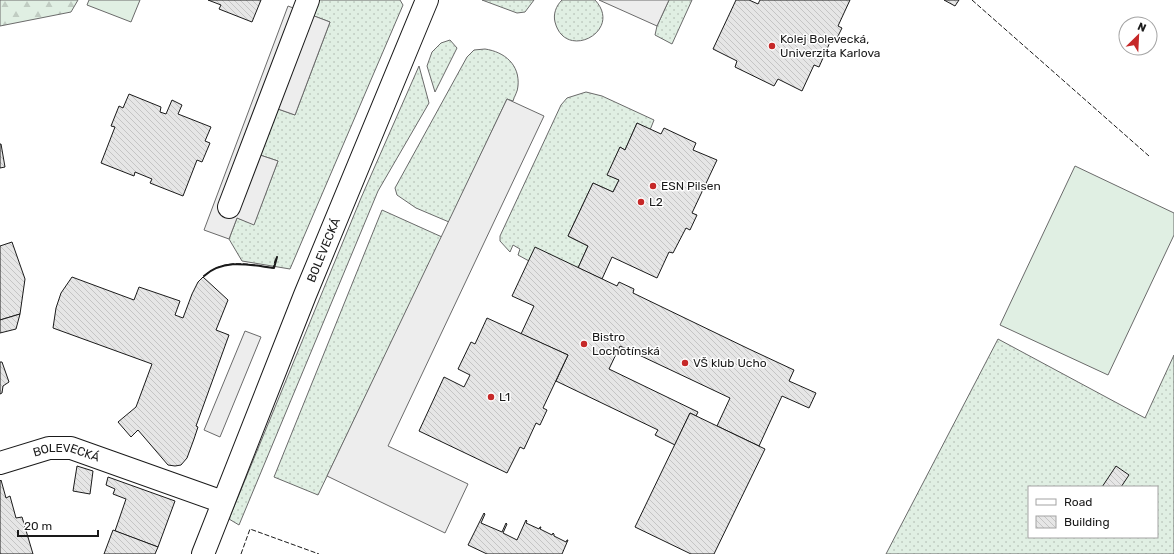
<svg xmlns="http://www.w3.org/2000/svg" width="1174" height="554" font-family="Rubik,sans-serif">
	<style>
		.grass { fill: url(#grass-dots); stroke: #6a6a6a; fill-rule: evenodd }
		.forest { fill: url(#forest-firs); stroke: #6a6a6a }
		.pitch { fill: #e0efe3; stroke: #6a6a6a }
		.parking { fill: #ededed; stroke: #6a6a6a }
		.building { fill: url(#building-back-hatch); stroke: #1a1a1a }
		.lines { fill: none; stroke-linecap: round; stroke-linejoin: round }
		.minor-casing { stroke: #1a1a1a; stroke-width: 24 }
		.minor { stroke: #fff; stroke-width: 22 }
		.fence { stroke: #1a1a1a; stroke-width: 1; stroke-dasharray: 5 2; stroke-linecap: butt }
		.wall { stroke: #1a1a1a; stroke-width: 2 }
		.poi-dot { fill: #c62828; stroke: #fff; stroke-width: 1.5 }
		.labels { text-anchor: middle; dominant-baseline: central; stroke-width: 3; stroke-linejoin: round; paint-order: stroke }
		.poi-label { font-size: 12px; fill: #1a1a1a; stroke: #fff; text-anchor: start }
		.street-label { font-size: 12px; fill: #1a1a1a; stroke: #fff }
	</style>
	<defs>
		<pattern id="grass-dots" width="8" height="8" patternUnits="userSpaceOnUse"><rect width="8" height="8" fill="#e0efe3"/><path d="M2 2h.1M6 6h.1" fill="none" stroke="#c0ccc2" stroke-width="1.8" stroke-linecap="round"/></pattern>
		<pattern id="forest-firs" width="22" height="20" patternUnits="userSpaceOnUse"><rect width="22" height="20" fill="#e0efe3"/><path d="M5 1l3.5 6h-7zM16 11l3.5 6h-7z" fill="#c0ccc2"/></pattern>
		<pattern id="building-back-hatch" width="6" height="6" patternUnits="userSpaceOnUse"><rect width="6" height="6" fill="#e6e6e6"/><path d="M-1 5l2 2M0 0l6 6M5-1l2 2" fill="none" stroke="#c5c5c5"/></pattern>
	</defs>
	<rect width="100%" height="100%" fill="#fff"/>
	<g class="grass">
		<path d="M 319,0 L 400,0 L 403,5 L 290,269 L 242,261 L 229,239 L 237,218 L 254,224 L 278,161 L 260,155 L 278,109 L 295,115 L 330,22 L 314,16 Z"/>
		<path d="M 482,0 L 534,0 L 525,12 L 517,13 Z"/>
		<path d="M 562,0 L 595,0 C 624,31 565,62 555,22 C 553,14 556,6 562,0 Z"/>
		<path d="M 669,0 L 692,0 L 672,44 L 655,35 L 657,26 Z"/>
		<path d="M 450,40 L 457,48 L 435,92 L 427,66 L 432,52 L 441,43 Z"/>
		<path d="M 485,49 C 505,52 520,65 518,86 C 518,91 514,97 513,101 L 507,99 L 449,222 L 416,208 L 397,195 L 395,188 L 467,57 L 474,50 Z"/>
		<path d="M 419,66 L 429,103 L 378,191 L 239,525 L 229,519 L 361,198 Z"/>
		<path d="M 586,92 L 602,96 L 654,120 L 650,130 L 637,123 L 625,150 L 620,147 L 608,175 L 619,180 L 613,192 L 593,183 L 568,236 L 588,246 L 578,268 L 529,261 L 518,255 L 520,249 L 513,245 L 510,252 L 500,241 L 500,236 L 561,105 L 567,98 Z"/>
		<path d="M 382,210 L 442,237 L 318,495 L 274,477 Z"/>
		<path d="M 998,339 L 1145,418 L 1174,355 L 1174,554 L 886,554 ZM 1029,487 L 1157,487 L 1157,537 L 1029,537 Z"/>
	</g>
	<path class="forest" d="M 0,0 L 78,0 L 71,12 L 0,26 Z"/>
	<g class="pitch">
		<path d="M 89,0 L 140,0 L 131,22 L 87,5 Z"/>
		<path d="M 1075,166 L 1174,213 L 1174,235 L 1108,375 L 1000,325 Z"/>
	</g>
	<g class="parking">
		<path d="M 599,0 L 669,0 L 657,26 Z"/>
		<path d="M 288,6 L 330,22 L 295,115 L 278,109 L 260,155 L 278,161 L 254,225 L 237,218 L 229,239 L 204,230 Z"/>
		<path d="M 507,99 L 544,116 L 388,446 L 468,484 L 445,533 L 327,476 Z"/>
		<path d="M 245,331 L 261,337 L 220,437 L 204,430 Z"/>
	</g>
	<g class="building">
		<path d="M 208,0 L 261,0 L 252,22 L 219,9 L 221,5 Z"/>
		<path d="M 736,0 L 749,0 L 758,4 L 760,0 L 850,0 L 838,26 L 842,28 L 835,42 L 831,40 L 819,67 L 814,65 L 802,91 L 778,79 L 774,86 L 735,67 L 737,61 L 713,49 Z"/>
		<path d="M 944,0 L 959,0 L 955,6 Z"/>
		<path d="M 129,94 L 161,107 L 160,112 L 166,114 L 172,100 L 182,105 L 178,114 L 211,127 L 205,141 L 210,143 L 202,162 L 197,160 L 183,196 L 150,183 L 152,179 L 135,172 L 134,176 L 101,163 L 115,127 L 111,126 L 119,106 L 123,108 Z"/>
		<path d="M 637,123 L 661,134 L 664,128 L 696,143 L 693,150 L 717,160 L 692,213 L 697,215 L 690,230 L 686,228 L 673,253 L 669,252 L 657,278 L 612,257 L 602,279 L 578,268 L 588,246 L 568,236 L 593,183 L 613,192 L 619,180 L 607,175 L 620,147 L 625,150 Z"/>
		<path d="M 0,144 L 1,144 L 5,167 L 0,168 Z"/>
		<path d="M 12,242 L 25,279 L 20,314 L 0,320 L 0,246 Z"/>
		<path d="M 535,247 L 617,286 L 619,282 L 634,289 L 633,293 L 749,349 L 794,370 L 789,381 L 816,393 L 809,408 L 782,396 L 759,446 L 717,426 L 730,398 L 620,346 L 609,369 L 698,412 L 696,416 L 690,413 L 675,445 L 655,435 L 658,430 L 556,381 L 568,355 L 521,334 L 534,306 L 512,296 Z"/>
		<path d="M 72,277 L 134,300 L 139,287 L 180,301 L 175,315 L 183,318 L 192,294 L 198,282 L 203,277 L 228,300 L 216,330 L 229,335 L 196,426 L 198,427 L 194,439 L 187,458 L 181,465 L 175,466 L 168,465 L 138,430 L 131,437 L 118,422 L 136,407 L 152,364 L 53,328 L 56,308 L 61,293 Z"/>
		<path d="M 20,314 L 16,329 L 0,333 L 0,320 Z"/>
		<path d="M 487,318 L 568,355 L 543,408 L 547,410 L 540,425 L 536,423 L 524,449 L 520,447 L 507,473 L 419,431 L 444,377 L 464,387 L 470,375 L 458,369 L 471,342 L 475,344 Z"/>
		<path d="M 0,362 L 2,362 L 9,382 L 3,386 L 2,393 L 0,394 Z"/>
		<path d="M 690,413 L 765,449 L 714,554 L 691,554 L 635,527 Z"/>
		<path d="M 77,466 L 93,471 L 90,494 L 73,491 Z"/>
		<path d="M 1116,466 L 1129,475 L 1121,487 L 1102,487 Z"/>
		<path d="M 108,477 L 175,501 L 158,547 L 115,531 L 126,499 L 113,494 L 115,489 L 106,485 Z"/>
		<path d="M 1,480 L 6,498 L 10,496 L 16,518 L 22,517 L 33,554 L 0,554 L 0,481 Z"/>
		<path d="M 484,513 L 485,514 L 481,523 L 502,532 L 506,523 L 507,524 L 503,533 L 517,540 L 526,520 L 527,521 L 526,523 L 539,529 L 540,527 L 541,527 L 540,529 L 552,535 L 553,533 L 554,534 L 554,536 L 566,542 L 567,540 L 568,540 L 562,554 L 487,554 L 468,545 Z"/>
		<path d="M 113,530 L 158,547 L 155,554 L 104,554 Z"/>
	</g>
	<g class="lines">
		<defs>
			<g id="minor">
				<path d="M 229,207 L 308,0"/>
				<path id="s1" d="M 0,463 L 49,448 L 71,448 L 223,502"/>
				<path id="s2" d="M 203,554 L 305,295 L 427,0"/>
			</g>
		</defs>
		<use href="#minor" class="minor-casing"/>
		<use href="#minor" class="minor"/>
		<g class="fence">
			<path d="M 972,0 L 1149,156"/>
			<path d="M 204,276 C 224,258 249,264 273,268 L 276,257"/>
			<path d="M 241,554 L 250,529 L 319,554"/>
		</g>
		<path class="wall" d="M 204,276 C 224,258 250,265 274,268 L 277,257"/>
	</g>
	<g class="poi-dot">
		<circle cx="772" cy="46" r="4"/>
		<circle cx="653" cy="186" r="4"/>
		<circle cx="641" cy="202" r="4"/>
		<circle cx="584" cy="344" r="4"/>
		<circle cx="685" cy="363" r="4"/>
		<circle cx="491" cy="397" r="4"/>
	</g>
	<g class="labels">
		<g class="poi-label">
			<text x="780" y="39">Kolej Bolevecká,<tspan x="780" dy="14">Univerzita Karlova</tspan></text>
			<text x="661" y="186">ESN Pilsen</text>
			<text x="649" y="202">L2</text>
			<text x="592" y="337">Bistro<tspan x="592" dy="14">Lochotínská</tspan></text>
			<text x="693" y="363">VŠ klub Ucho</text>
			<text x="499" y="397">L1</text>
		</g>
		<g class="street-label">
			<text stroke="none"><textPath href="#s2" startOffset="327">BOLEVECKÁ</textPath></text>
			<text stroke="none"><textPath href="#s1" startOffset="69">BOLEVECKÁ</textPath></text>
		</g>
	</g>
	<rect x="1028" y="486" width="130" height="52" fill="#ffffff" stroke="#a3a3a3"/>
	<rect x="1036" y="499" width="20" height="6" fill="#ffffff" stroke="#a3a3a3"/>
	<text x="1064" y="506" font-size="12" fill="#1a1a1a">Road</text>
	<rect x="1036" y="516" width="20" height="12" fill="url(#building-back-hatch)" stroke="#a3a3a3"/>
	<text x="1064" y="526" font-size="12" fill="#1a1a1a">Building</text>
	<g transform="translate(1138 36) rotate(24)"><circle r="19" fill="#ffffff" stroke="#a3a3a3"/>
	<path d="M0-3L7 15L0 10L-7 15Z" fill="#c62828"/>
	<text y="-6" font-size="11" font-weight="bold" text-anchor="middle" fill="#1a1a1a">N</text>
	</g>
	<path d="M18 530v6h80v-6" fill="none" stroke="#1a1a1a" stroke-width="2"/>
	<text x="24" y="530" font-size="12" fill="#1a1a1a" stroke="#ffffff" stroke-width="3" paint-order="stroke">20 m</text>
</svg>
